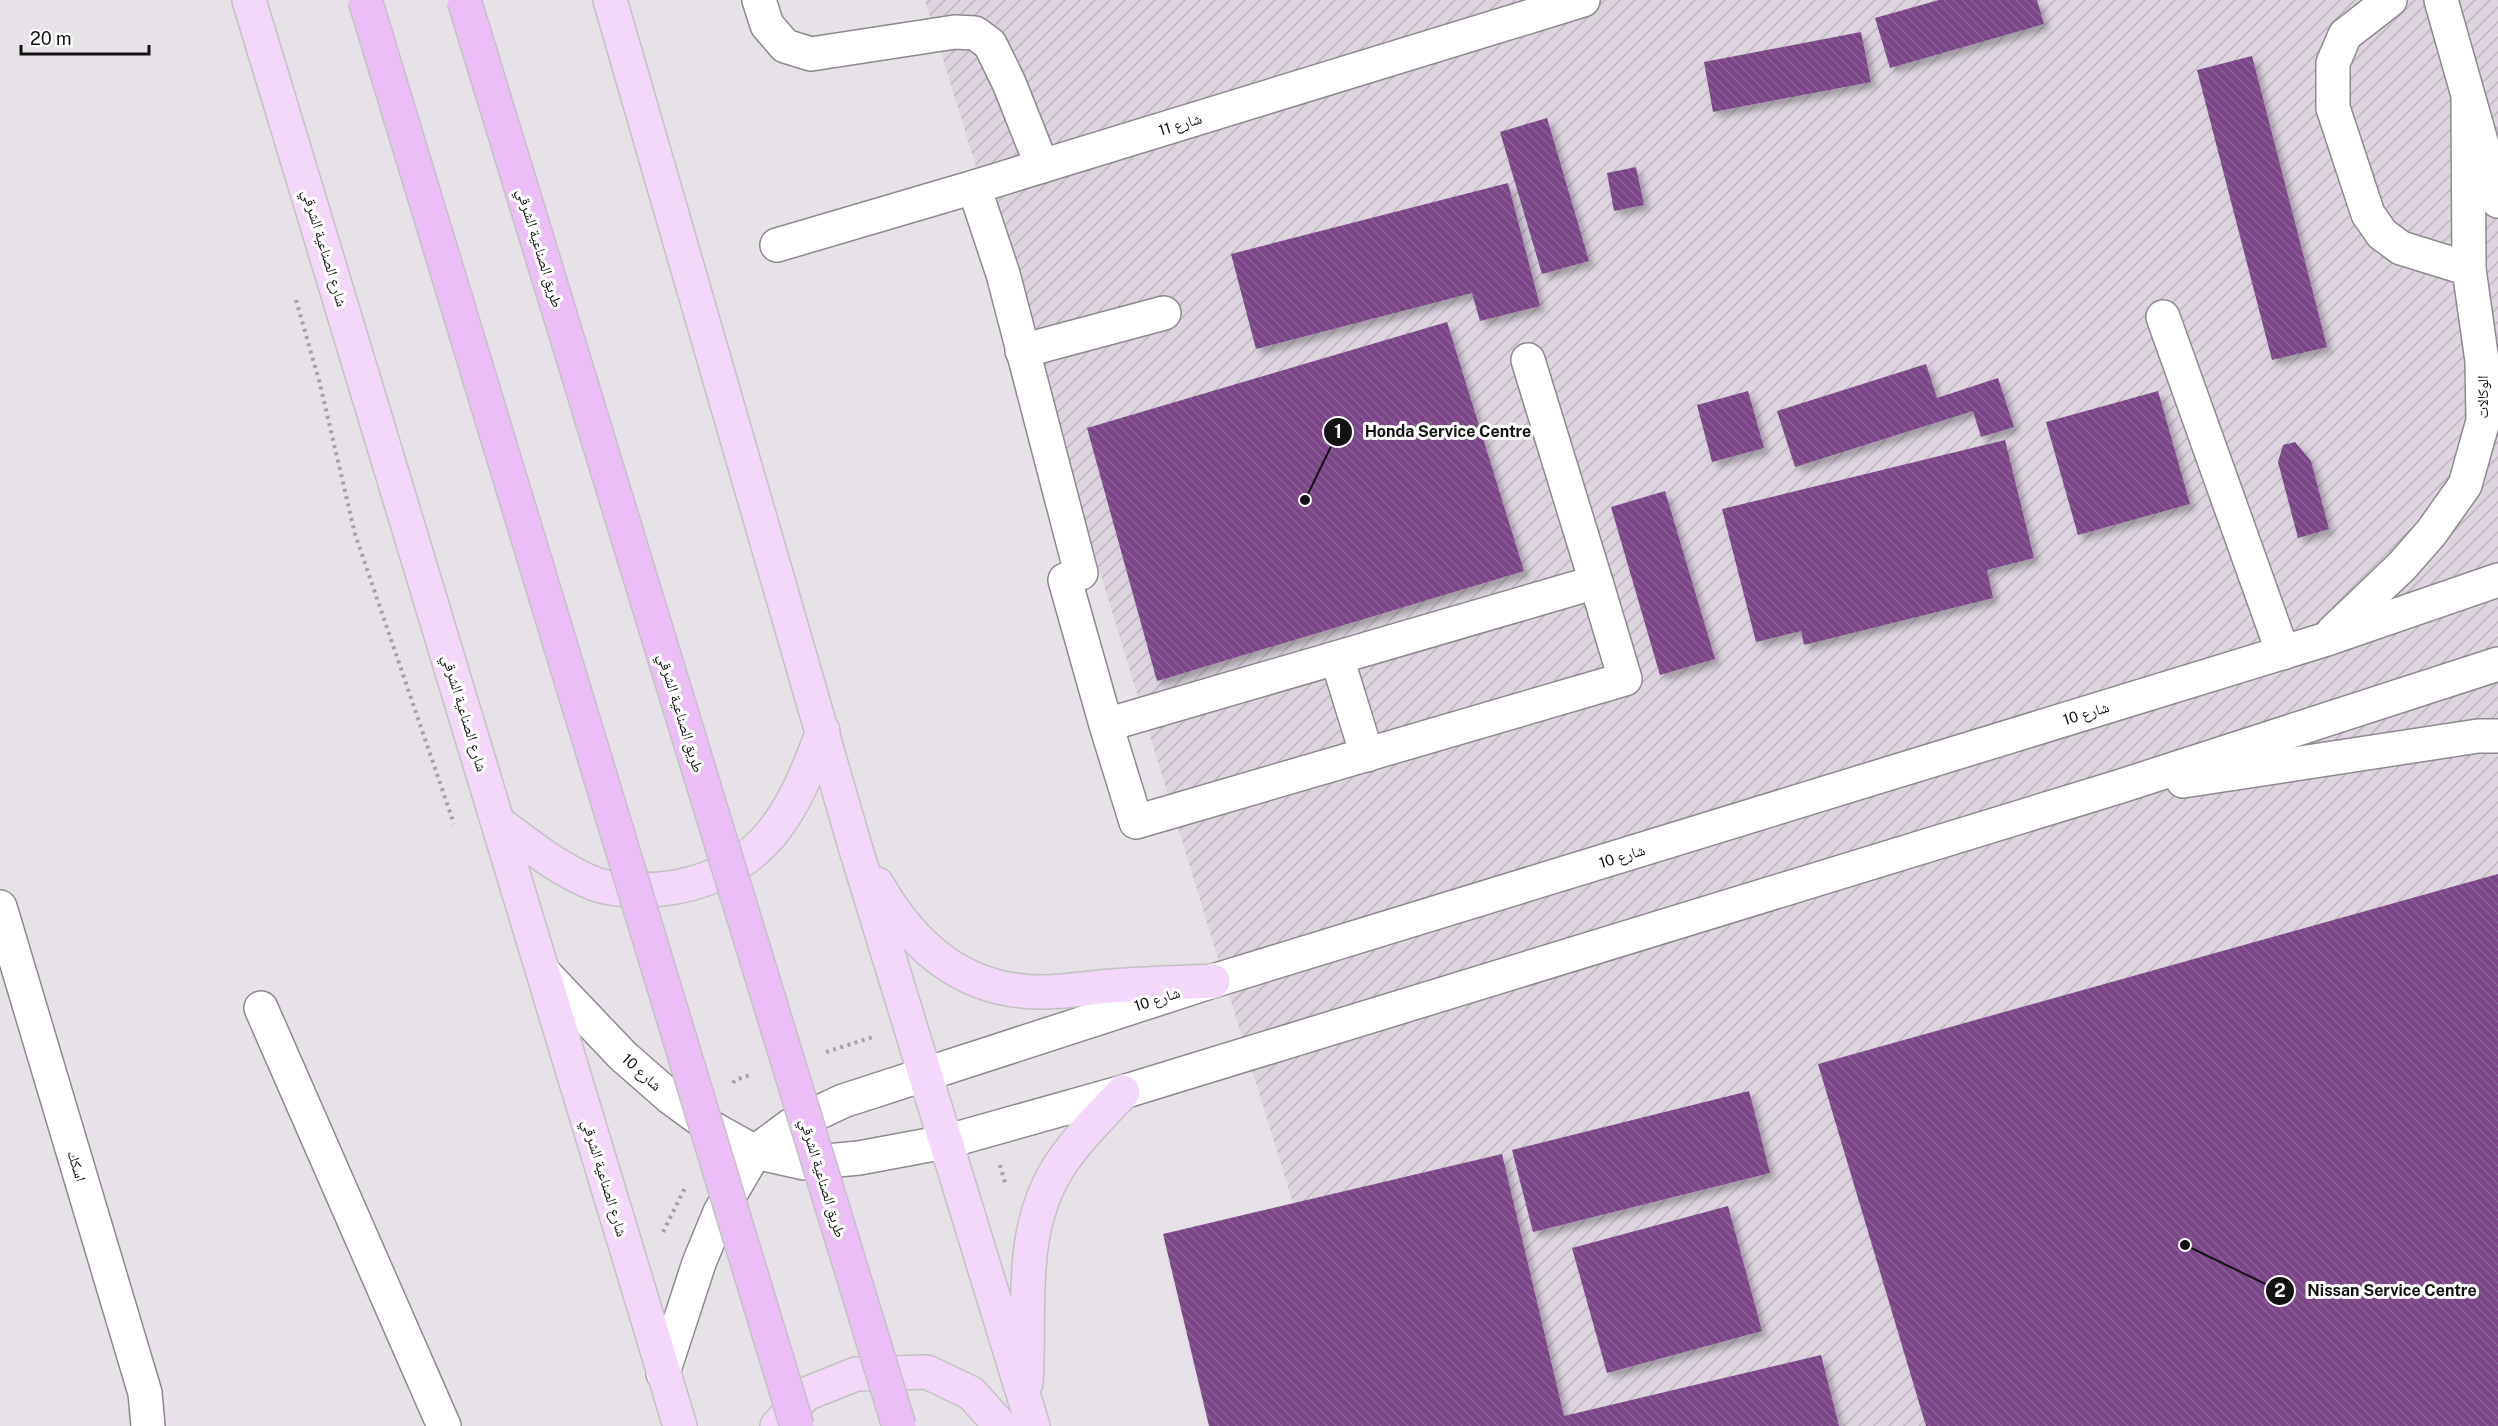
<svg xmlns="http://www.w3.org/2000/svg" width="2498" height="1426" font-family="'Public Sans','Noto Naskh Arabic',sans-serif">
	<style>
		.industrial { fill: url(#industrial-furrows) }
		.building { fill: url(#building-back-hatch); filter: url(#shadow) }
		.lines { fill: none; stroke-linecap: round; stroke-linejoin: round }
		.minor-casing { stroke: #8d898e; stroke-width: 36 }
		.major-casing { stroke: #c2c2c2; stroke-width: 36 }
		.path { stroke: #a5a2a6; stroke-width: 4; stroke-dasharray: 3 4.5; stroke-linecap: butt }
		.minor { stroke: #fff; stroke-width: 33 }
		.major { stroke: #f4d8fa; stroke-width: 33 }
		.highway-bridge-casing { stroke: #c2c2c2; stroke-width: 36; stroke-linecap: butt }
		.highway-bridge { stroke: #ecbef7; stroke-width: 33 }
		.labels { text-anchor: middle; dominant-baseline: central; stroke-width: 6; stroke-linejoin: round; paint-order: stroke }
		.street-label { font-size: 15px; fill: #141314; stroke: #fff }
		.leader { fill: none; stroke: #141314; stroke-width: 2 }
		.callout-dot { fill: #141314; stroke: #fff; stroke-width: 2 }
		.mark-label { font-size: 18px; text-anchor: middle; font-weight: bold; fill: #fff }
		.callout-label { font-size: 16px; text-anchor: middle; font-weight: bold; fill: #141314; stroke: #fff; stroke-width: 6; stroke-linejoin: round; paint-order: stroke }
	</style>
	<defs>
		<pattern id="industrial-furrows" width="10" height="10" patternUnits="userSpaceOnUse" patternTransform="scale(1.5)"><rect width="10" height="10" fill="#ddd4df"/><path d="M-1 1l2-2M0 10L10 0M9 11l2-2" fill="none" stroke="#bdb5be"/></pattern>
		<pattern id="building-back-hatch" width="6" height="6" patternUnits="userSpaceOnUse" patternTransform="scale(1.5)"><rect width="6" height="6" fill="#7b4588"/><path d="M-1 5l2 2M0 0l6 6M5-1l2 2" fill="none" stroke="#8a6294"/></pattern>
		<filter id="shadow"><feDropShadow dx="5.5" dy="5.5" stdDeviation="3" flood-color="#0004"/></filter>
	</defs>
	<rect width="100%" height="100%" fill="#e6e2e7"/>
	<path class="industrial" d="M 925,0 L 2498,0 L 2498,1426 L 1361,1426 Z"/>
	<g class="building">
		<path d="M 1939,0 L 2037,0 L 2044,24 L 1890,68 L 1875,18 Z"/>
		<path d="M 1861,32 L 1871,82 L 1713,112 L 1704,62 Z"/>
		<path d="M 2252,56 L 2327,347 L 2272,360 L 2197,70 Z"/>
		<path d="M 1547,118 L 1589,261 L 1542,274 L 1500,132 Z"/>
		<path d="M 1636,167 L 1644,205 L 1614,211 L 1607,173 Z"/>
		<path d="M 1508,183 L 1540,306 L 1480,321 L 1472,293 L 1256,349 L 1231,254 Z"/>
		<path d="M 1447,322 L 1524,571 L 1157,681 L 1087,428 Z"/>
		<path d="M 1926,364 L 1937,398 L 1998,378 L 2014,427 L 1981,437 L 1973,411 L 1795,467 L 1777,411 Z"/>
		<path d="M 1748,391 L 1764,448 L 1712,462 L 1697,405 Z"/>
		<path d="M 2158,391 L 2190,504 L 2078,535 L 2046,422 Z"/>
		<path d="M 2005,440 L 2034,558 L 1987,570 L 1993,598 L 1804,645 L 1801,631 L 1756,642 L 1722,509 Z"/>
		<path d="M 2295,442 L 2311,461 L 2329,529 L 2298,538 L 2278,462 L 2283,445 Z"/>
		<path d="M 1665,491 L 1715,659 L 1660,675 L 1611,507 Z"/>
		<path d="M 2498,874 L 2498,1426 L 1926,1426 L 1818,1064 Z"/>
		<path d="M 1749,1091 L 1770,1173 L 1533,1232 L 1512,1150 Z"/>
		<path d="M 1502,1154 L 1564,1416 L 1821,1355 L 1839,1426 L 1209,1426 L 1163,1234 Z"/>
		<path d="M 1728,1206 L 1762,1331 L 1607,1373 L 1572,1248 Z"/>
	</g>
	<g class="lines">
		<defs>
			<g id="minor">
				<path d="M 759,0 L 767,25 L 785,46 L 811,54 L 955,32 L 975,33 L 990,44 L 1009,83 L 1042,166"/>
				<path d="M 2390,0 L 2345,35 L 2333,63 L 2333,108 L 2368,214 L 2382,234 L 2401,248 L 2469,269"/>
				<path d="M 2441,0 L 2498,201"/>
				<path d="M 974,187 L 1003,274 L 1081,573"/>
				<path d="M 777,245 L 974,187 L 1583,0"/>
				<path d="M 2163,317 L 2283,653"/>
				<path d="M 1022,351 L 1164,313"/>
				<path d="M 1528,360 L 1596,582"/>
				<path d="M 1065,580 L 1106,725 L 1596,582 L 1625,679 L 1136,822 L 1106,725"/>
				<path d="M 2333,632 L 2402,566 L 2431,533 L 2465,485 L 2483,421 L 2482,361 L 2469,269 L 2468,101"/>
				<path d="M 1337,658 L 1367,755"/>
				<path d="M 2183,781 L 2478,736 L 2498,736"/>
				<path d="M 0,907 L 145,1393 L 148,1426"/>
				<path d="M 544,973 L 623,1056 L 671,1098 L 712,1128 L 755,1152 L 804,1163 L 859,1158 L 945,1142 L 1123,1092 L 2118,787 L 2498,664"/>
				<path d="M 261,1008 L 444,1426"/>
				<path d="M 663,1373 L 699,1263 L 720,1212 L 755,1152 L 790,1126 L 843,1101 L 1213,981 L 2327,639 L 2498,580"/>
			</g>
			<g id="major">
				<path d="M 249,0 L 680,1426"/>
				<path d="M 610,0 L 854,843 L 1033,1426"/>
				<path d="M 499,823 C 529,845 559,870 595,884 C 617,892 653,891 676,887 C 766,870 794,810 823,731"/>
				<path d="M 877,884 C 914,949 966,993 1044,992 C 1067,992 1090,987 1113,986 C 1146,983 1180,983 1213,981"/>
				<path d="M 1026,1383 C 1031,1310 1017,1234 1058,1168 C 1075,1141 1101,1116 1123,1092"/>
				<path d="M 777,1426 L 806,1394 L 856,1374 L 927,1372 L 971,1393 L 1001,1426"/>
			</g>
		</defs>
		<use href="#minor" class="minor-casing"/>
		<use href="#major" class="major-casing"/>
		<g class="path">
			<path d="M 296,300 L 320,384 L 355,534 L 454,824"/>
			<path d="M 826,1052 L 873,1037"/>
			<path d="M 733,1083 L 735,1080 L 753,1074"/>
			<path d="M 1000,1165 L 1006,1186"/>
			<path d="M 663,1232 L 685,1188"/>
		</g>
		<use href="#minor" class="minor"/>
		<use href="#major" class="major"/>
		<defs>
			<g id="highway-bridge">
				<path d="M 365,0 L 797,1426"/>
				<path d="M 464,0 L 899,1426"/>
			</g>
		</defs>
		<use href="#highway-bridge" class="highway-bridge-casing"/>
		<use href="#highway-bridge" class="highway-bridge"/>
	</g>
	<g class="labels">
		<g class="street-label">
			<text transform="translate(1180 124) rotate(-17)">شارع 11</text>
			<text transform="translate(325 248) rotate(73)">شارع الصناعية الشرقي</text>
			<text transform="translate(540 248) rotate(73)">طريق الصناعية الشرقي</text>
			<text transform="translate(2482 397) rotate(-90)">الوكالات</text>
			<text transform="translate(465 713) rotate(73)">شارع الصناعية الشرقي</text>
			<text transform="translate(681 713) rotate(73)">طريق الصناعية الشرقي</text>
			<text transform="translate(2086 713) rotate(-17)">شارع 10</text>
			<text transform="translate(1622 856) rotate(-17)">شارع 10</text>
			<text transform="translate(1157 999) rotate(-18)">شارع 10</text>
			<text transform="translate(642 1072) rotate(42)">شارع 10</text>
			<text transform="translate(77 1166) rotate(73)">اسكك</text>
			<text transform="translate(605 1178) rotate(73)">شارع الصناعية الشرقي</text>
			<text transform="translate(823 1178) rotate(73)">طريق الصناعية الشرقي</text>
		</g>
	</g>
	<path class="leader" d="M1305 500L1338 432M2185 1245L2280 1291"/>
	<g class="callout-dot">
		<circle cx="1305" cy="500" r="6"/>
		<circle cx="2185" cy="1245" r="6"/>
		<circle cx="1338" cy="432" r="15"/>
		<circle cx="2280" cy="1291" r="15"/>
	</g>
	<g class="mark-label">
		<text x="1338" y="438">1</text>
		<text x="2280" y="1297">2</text>
	</g>
	<g class="callout-label">
		<text x="1448" y="437">Honda Service Centre</text>
		<text x="2392" y="1296">Nissan Service Centre</text>
	</g>
	<path d="M21 45v9h128v-9" fill="none" stroke="#141314" stroke-width="3"/>
	<text x="30" y="45" font-size="18" fill="#141314" stroke="#ffffff" stroke-width="4.5" paint-order="stroke">20 m</text>
</svg>
